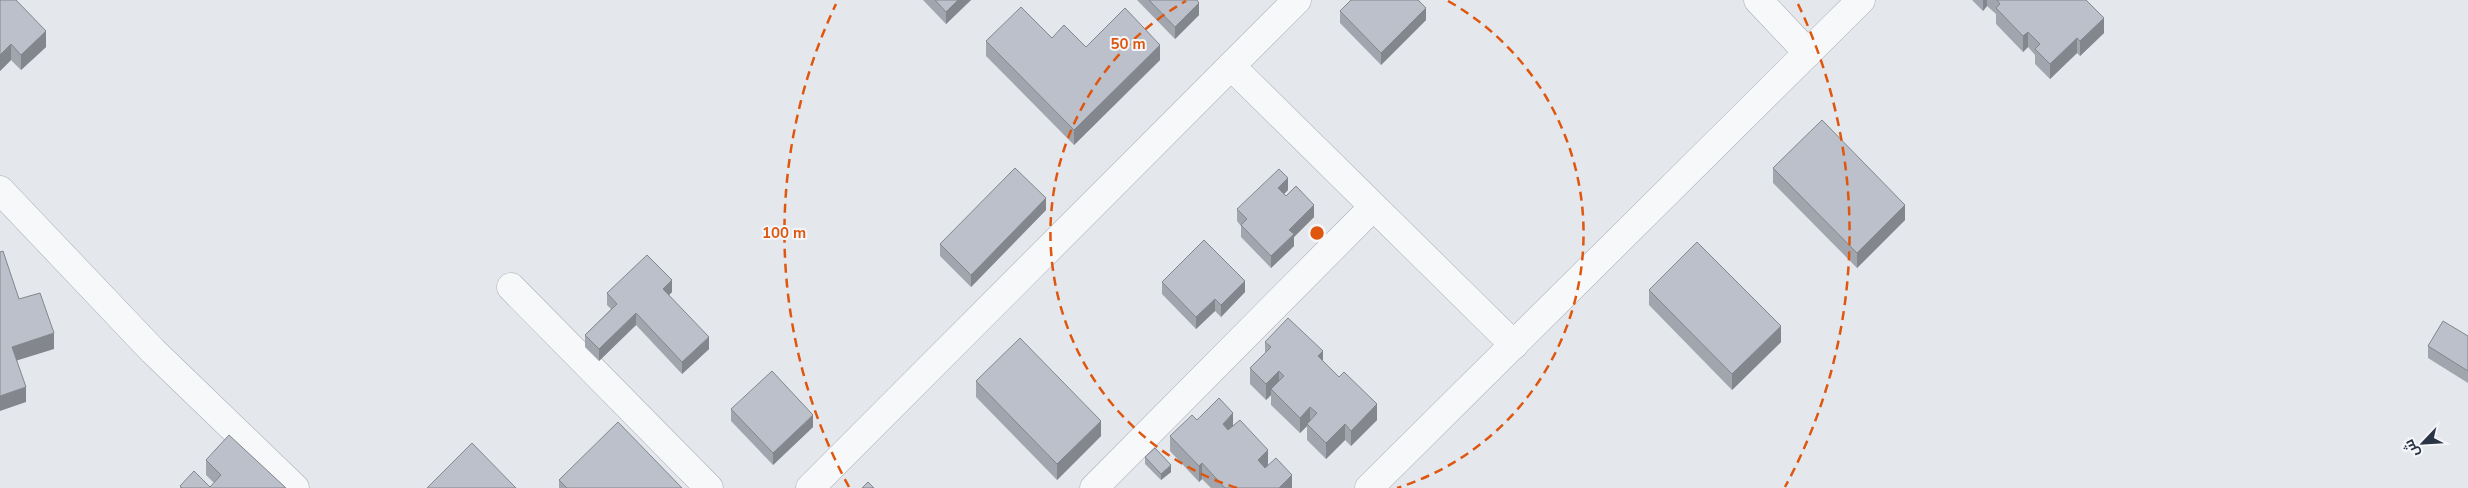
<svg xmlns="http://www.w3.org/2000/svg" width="2468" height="488" font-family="'Nunito Sans',Cairo,sans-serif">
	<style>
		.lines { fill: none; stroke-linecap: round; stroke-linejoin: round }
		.minor-casing { stroke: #a9aeb7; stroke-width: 29 }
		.minor { stroke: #f7f8fa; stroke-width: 28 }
		.wall { fill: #a1a5ae }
		.shaded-wall { fill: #83868d }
		.building { fill: #bbc0ca; stroke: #83868d }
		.ring { fill: none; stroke: #df570f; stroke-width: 2.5; stroke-dasharray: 9 6 }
		.centre { fill: #df570f; stroke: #f4f6f9; stroke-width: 2.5 }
		.ring-label { font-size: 15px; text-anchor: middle; font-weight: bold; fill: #df570f; stroke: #f4f6f9; stroke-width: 4; stroke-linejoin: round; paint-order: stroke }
	</style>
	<rect width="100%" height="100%" fill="#e4e7ec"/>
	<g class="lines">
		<defs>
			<g id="minor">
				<path d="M 1758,0 L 1808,53"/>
				<path d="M 1231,66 L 1514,345"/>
				<path d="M 0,190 L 153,351 L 295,488"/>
				<path d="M 511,287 L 709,488"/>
				<path d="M 810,488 L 1297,0"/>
				<path d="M 1094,488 L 1373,207"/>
				<path d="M 1369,488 L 1861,0"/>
			</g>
		</defs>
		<use href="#minor" class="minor-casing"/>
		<use href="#minor" class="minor"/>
	</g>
	<g class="wall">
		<path d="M 0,0 L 46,47 L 21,70 L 11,60 L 0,71 Z"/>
		<path d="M 923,0 L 971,0 L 946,24 Z"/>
		<path d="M 1137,0 L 1197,0 L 1199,15 L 1175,39 Z"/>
		<path d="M 1972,0 L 2086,0 L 2104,33 L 2080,56 L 2077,53 L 2050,79 L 2035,64 L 2035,55 L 2028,47 L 2023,52 L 1996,24 L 1996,14 L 1987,6 L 1983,11 Z"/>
		<path d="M 1340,11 L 1426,20 L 1381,65 L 1340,23 Z"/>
		<path d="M 986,41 L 1086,47 L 1160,60 L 1074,145 L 986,56 Z"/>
		<path d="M 1773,168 L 1905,220 L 1857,268 L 1773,183 Z"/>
		<path d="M 1288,190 L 1284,194 L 1314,217 L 1294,237 L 1294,246 L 1271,268 L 1241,237 L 1241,226 L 1237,221 L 1237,209 Z"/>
		<path d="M 1046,210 L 971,287 L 940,256 L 940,244 Z"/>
		<path d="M 1162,282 L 1245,292 L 1221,317 L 1215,311 L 1196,329 L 1162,294 Z"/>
		<path d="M 1649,290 L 1781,342 L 1732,390 L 1649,305 Z"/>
		<path d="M 672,292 L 669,295 L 709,349 L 682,374 L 636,325 L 599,361 L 585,347 L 585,335 L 611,309 L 607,305 L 607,293 Z"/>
		<path d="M 2468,336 L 2468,383 L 2428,358 L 2428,346 Z"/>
		<path d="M 1265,342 L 1323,361 L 1377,420 L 1351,446 L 1345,440 L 1326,459 L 1307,440 L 1307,426 L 1300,433 L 1271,405 L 1271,395 L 1266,400 L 1250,384 L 1250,368 L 1265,353 Z"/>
		<path d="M 976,381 L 1101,436 L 1057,480 L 976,397 Z"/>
		<path d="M 731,409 L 813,427 L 773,465 L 731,421 Z"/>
		<path d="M 1197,420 L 1233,426 L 1268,466 L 1292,488 L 1211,488 L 1202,479 L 1199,482 L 1170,451 L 1170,436 Z"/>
		<path d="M 1145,457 L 1171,472 L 1161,480 L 1145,464 Z"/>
		<path d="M 206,460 L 286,488 L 180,488 L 180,486 L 210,487 L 214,483 L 206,475 Z"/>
		<path d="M 559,480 L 682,488 L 559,488 Z"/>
	</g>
	<g class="shaded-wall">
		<path d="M 958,0 L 971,0 L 946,24 L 946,12 Z"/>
		<path d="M 1983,0 L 1987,0 L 1987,6 L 1983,11 Z"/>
		<path d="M 1199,3 L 1199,15 L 1175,39 L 1175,27 Z"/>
		<path d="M 1426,8 L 1426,20 L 1381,65 L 1381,53 Z"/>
		<path d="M 2104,18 L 2104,33 L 2080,56 L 2080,41 Z"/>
		<path d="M 46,31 L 46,47 L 21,70 L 21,55 Z"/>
		<path d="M 2028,32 L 2028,47 L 2023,52 L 2023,36 Z"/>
		<path d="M 2077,38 L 2077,53 L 2050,79 L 2050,64 Z"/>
		<path d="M 11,44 L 11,60 L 0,71 L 0,55 Z"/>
		<path d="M 1160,45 L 1160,60 L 1074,145 L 1074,130 Z"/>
		<path d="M 1288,178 L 1288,190 L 1278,200 L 1278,188 Z"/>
		<path d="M 1046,198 L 1046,210 L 971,287 L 971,275 Z"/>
		<path d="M 1314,205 L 1314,217 L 1294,237 L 1294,246 L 1271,268 L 1271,256 L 1289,230 Z"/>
		<path d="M 1905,205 L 1905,220 L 1857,268 L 1857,253 Z"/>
		<path d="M 672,280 L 672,292 L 663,301 L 663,289 Z"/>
		<path d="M 1245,281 L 1245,292 L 1221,317 L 1221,305 Z"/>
		<path d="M 1215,299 L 1215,311 L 1196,329 L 1196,317 Z"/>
		<path d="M 636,313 L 636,325 L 599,361 L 599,349 Z"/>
		<path d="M 1781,326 L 1781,342 L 1732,390 L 1732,374 Z"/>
		<path d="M 54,333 L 54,349 L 12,362 L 12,347 Z"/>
		<path d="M 709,337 L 709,349 L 682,374 L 682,362 Z"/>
		<path d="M 1323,351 L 1323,366 L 1318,356 Z"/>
		<path d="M 1279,371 L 1279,387 L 1271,389 L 1271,395 L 1266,400 L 1266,384 Z"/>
		<path d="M 26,387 L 26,402 L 0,411 L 0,396 Z"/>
		<path d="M 1377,404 L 1377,420 L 1351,446 L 1351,431 Z"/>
		<path d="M 1310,407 L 1310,422 L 1307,424 L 1307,426 L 1300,433 L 1300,418 Z"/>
		<path d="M 1233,413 L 1233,429 L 1223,440 L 1223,424 Z"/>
		<path d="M 813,415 L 813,427 L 773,465 L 773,453 Z"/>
		<path d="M 1101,421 L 1101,436 L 1057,480 L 1057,464 Z"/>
		<path d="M 1345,424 L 1345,440 L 1326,459 L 1326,443 Z"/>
		<path d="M 1268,450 L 1268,466 L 1258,476 L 1258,460 Z"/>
		<path d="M 1202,463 L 1202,479 L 1199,482 L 1199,466 Z"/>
		<path d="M 1171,465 L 1171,472 L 1161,480 L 1161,474 Z"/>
		<path d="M 1292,475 L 1292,488 L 1279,488 Z"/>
	</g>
	<g class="building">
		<path d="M 0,0 L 16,0 L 46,31 L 21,55 L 11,44 L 0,55 Z"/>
		<path d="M 935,0 L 958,0 L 946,12 Z"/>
		<path d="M 1149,0 L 1197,0 L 1199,3 L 1175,27 Z"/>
		<path d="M 1351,0 L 1418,0 L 1426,8 L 1381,53 L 1340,11 Z"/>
		<path d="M 1997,0 L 2086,0 L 2104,18 L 2080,41 L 2077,38 L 2050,64 L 2035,49 L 2040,44 L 2028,32 L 2023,36 L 1996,8 L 2000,4 Z"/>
		<path d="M 1021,7 L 1052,38 L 1064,25 L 1086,47 L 1125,8 L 1160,45 L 1074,130 L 986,41 Z"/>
		<path d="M 1822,120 L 1905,205 L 1857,253 L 1773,168 Z"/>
		<path d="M 1015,168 L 1046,198 L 971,275 L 940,244 Z"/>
		<path d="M 1279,169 L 1288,178 L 1278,188 L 1286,196 L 1296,186 L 1314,205 L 1289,230 L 1294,234 L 1271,256 L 1241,225 L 1247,219 L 1237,209 Z"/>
		<path d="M 1204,240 L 1245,281 L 1221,305 L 1215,299 L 1196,317 L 1162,282 Z"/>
		<path d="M 1697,242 L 1781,326 L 1732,374 L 1649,290 Z"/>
		<path d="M 3,251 L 19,299 L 40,293 L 54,333 L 12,347 L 26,387 L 0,396 L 0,252 Z"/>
		<path d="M 647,255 L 672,280 L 663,289 L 709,337 L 682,362 L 636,313 L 599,349 L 585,335 L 617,304 L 607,293 Z"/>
		<path d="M 1288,318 L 1323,351 L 1318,356 L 1339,377 L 1344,372 L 1377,404 L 1351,431 L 1345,424 L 1326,443 L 1307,424 L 1317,413 L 1310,407 L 1300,418 L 1271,389 L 1284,376 L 1279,371 L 1266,384 L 1250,368 L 1271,347 L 1265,342 Z"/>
		<path d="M 2443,321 L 2468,336 L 2468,371 L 2428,346 Z"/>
		<path d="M 1020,338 L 1101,421 L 1057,464 L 976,381 Z"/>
		<path d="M 772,371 L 813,415 L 773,453 L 731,409 Z"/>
		<path d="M 1219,398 L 1233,413 L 1223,424 L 1228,430 L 1240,420 L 1268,450 L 1258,460 L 1265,468 L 1276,458 L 1292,475 L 1279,488 L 1225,488 L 1202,463 L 1199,466 L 1170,436 L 1192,415 L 1197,420 Z"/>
		<path d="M 618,422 L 682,488 L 567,488 L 559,480 Z"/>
		<path d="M 229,435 L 286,488 L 182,488 L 180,486 L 194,471 L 210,487 L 221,475 L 206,460 Z"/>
		<path d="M 472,443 L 516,488 L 427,488 Z"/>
		<path d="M 1155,448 L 1171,465 L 1161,474 L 1145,457 Z"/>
		<path d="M 868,482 L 874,488 L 862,488 Z"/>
	</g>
	<g class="ring">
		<path d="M1237 488A267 267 0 0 1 1186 1M1448 1A267 267 0 0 1 1397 488"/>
		<path d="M849 487A533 533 0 0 1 836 4M1798 4A533 533 0 0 1 1785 487"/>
	</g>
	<circle cx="1317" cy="233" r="8" class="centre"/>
	<g class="ring-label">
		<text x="1128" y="49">50 m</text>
		<text x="784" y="238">100 m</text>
	</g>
	<g transform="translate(2423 443) rotate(245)" stroke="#f4f6f9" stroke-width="4" paint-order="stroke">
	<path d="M0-4L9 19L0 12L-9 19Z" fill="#2b3445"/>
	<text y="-8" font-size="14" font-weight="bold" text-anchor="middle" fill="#2b3445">ش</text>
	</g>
</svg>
